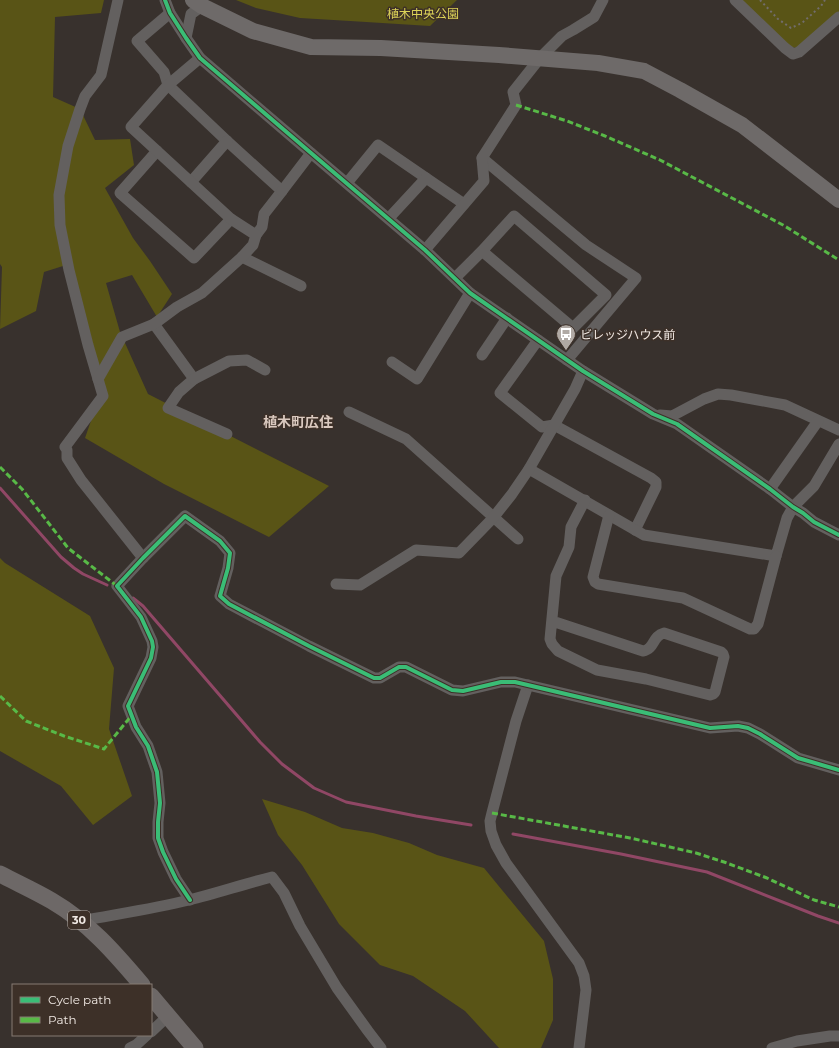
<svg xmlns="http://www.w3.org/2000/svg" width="839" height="1048" font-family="Montserrat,'Noto Sans JP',sans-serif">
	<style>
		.green { fill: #595416 }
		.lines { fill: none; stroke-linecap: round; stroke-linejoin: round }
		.stream { stroke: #904765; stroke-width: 3 }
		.path { stroke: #726d6c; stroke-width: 2; stroke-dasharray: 2 3; stroke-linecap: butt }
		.street { stroke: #63605f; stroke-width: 11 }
		.secondary { stroke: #6e6a69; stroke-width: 16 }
		.primary { stroke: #6d6867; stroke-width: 17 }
		.quiet { stroke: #58b947; stroke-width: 3; stroke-dasharray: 6 3; stroke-linecap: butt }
		.cycleway-casing { stroke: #3d3028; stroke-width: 6 }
		.cycleway { stroke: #3abd76; stroke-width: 4 }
		.labels { text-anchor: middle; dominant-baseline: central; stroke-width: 3; stroke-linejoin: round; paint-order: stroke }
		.shield { fill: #3d3028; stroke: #bbb2ac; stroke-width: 1 }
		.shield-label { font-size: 11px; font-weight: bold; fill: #f1e9e4 }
		.park-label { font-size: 12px; fill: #ddd358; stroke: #3d3028 }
		.poi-label { font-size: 12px; fill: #f1e9e4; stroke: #3d3028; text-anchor: start }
		.quarter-label { font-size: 14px; font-weight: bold; fill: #dac9bf; stroke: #3d3028 }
	</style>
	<rect width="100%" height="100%" fill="#38312d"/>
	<g class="green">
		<path d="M 0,0 L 104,0 L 101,13 L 55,17 L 53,97 L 80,109 L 95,140 L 130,139 L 134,165 L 105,188 L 133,238 L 150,261 L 172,294 L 157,317 L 132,275 L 106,283 L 120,332 L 148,394 L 329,486 L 269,537 L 164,484 L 85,438 L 100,395 L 63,266 L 44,272 L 36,311 L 0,329 L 2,267 L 0,264 Z"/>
		<path d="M 236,0 L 457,0 L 430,26 L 350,21 L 300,18 L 256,8 Z"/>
		<path d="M 742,0 L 839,0 L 839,12 L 798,48 L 788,47 Z"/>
		<path d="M 0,558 L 5,563 L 90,616 L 114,668 L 109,729 L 132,796 L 93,825 L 61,786 L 0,751 Z"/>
		<path d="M 262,799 L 305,812 L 342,828 L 373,833 L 409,843 L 437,855 L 484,868 L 544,941 L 553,979 L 553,1020 L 541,1048 L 499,1048 L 465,1011 L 413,976 L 380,965 L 339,924 L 302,865 L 278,835 Z"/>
	</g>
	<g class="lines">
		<g class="stream">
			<path d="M 0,488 L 61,557 L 74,568 L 83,574 L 107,585"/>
			<path d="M 133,598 L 143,606 L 260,742 L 282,764 L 314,788 L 346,802 L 416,816 L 471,825"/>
			<path d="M 513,834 L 621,854 L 707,872 L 818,916 L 839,923"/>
		</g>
		<path class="path" d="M 760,0 L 778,19 L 791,28 L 802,23 L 821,6 L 825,0"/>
		<g class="street">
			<path d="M 118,0 L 101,75 L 85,96 L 80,109 L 68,146 L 59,195 L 60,225 L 69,270 L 88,345 L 103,396 L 65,447 L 67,450 L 67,458 L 81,480 L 143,558"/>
			<path d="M 165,0 L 170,13 L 186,38 L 200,58 L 311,153 L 425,250 L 470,293 L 583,371 L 653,414 L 677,424 L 770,489 L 793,507 L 803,513 L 814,522 L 839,535"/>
			<path d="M 735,0 L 785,48 L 793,54 L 799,52 L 839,17"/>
			<path d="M 170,13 L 137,41 L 164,72 L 168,85 L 227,141 L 282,191 L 264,214 L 262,227 L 256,235"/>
			<path d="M 186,38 L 191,14 L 202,6"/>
			<path d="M 157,151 L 120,193 L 194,258 L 231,219"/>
			<path d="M 482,158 L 586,245 L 636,278 L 567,360"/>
			<path d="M 191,182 L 227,141"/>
			<path d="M 347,183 L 378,145 L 464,204"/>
			<path d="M 282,191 L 311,153"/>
			<path d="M 389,218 L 426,178"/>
			<path d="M 425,250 L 484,181 L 482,158 L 516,105 L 513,92 L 540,58 L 562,36 L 573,30 L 594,17 L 603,0"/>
			<path d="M 242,257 L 301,286"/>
			<path d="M 455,278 L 482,251 L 573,328 L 606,295 L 514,216 L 482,251"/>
			<path d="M 154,324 L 194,379 L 179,392 L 168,408 L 227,434"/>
			<path d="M 538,340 L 500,393 L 542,427 L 554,425 L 651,478 L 656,482 L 656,487 L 635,530"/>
			<path d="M 482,355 L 507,318"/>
			<path d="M 392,362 L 417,379 L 470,293"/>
			<path d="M 583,371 L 575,389 L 529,469 L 644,535 L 776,556 L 787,518 L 793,507 L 814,486 L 839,444"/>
			<path d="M 98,379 L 122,337 L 154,324 L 177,307 L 202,293 L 242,257 L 253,245 L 256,235 L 231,219 L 131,127 L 168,85 L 200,58"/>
			<path d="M 194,379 L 229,361 L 247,360 L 265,370"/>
			<path d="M 349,412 L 406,439 L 518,539"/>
			<path d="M 660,415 L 672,416 L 704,399 L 718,394 L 731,395 L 785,405 L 839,430"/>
			<path d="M 770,489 L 818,421"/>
			<path d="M 609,515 L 593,577 L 595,582 L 598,584 L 683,598 L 750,629 L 754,629 L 758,624 L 776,556"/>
			<path d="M 336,584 L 360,585 L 416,550 L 459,553 L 493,518 L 512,494 L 529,469"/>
			<path d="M 552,621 L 643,651 C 655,649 652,636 664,633 L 721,652 L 723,654 L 724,657 L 715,692 L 713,694 L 710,695 L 646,679 L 597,670 L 558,651 L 552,644 L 550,639 L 556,576 L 569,547 L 571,527 L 585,500"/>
			<path d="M 528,685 L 516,721 L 492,813 L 490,821 L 491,831 L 496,845 L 506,863 L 579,963 L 584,976 L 586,990 L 579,1048"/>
			<path d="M 190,900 L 176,879 L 163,852 L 158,838 L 158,822 L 160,803 L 157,772 L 148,746 L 136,727 L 128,706 L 151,658 L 153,647 L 152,641 L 141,617 L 117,586 L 143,558 L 185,516 L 220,541 L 230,553 L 228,568 L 220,596 L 229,604 L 309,646 L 374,678 L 380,678 L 399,667 L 406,667 L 452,690 L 463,691 L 501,682 L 515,682 L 710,728 L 738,726 L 748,728 L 760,734 L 798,758 L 839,770"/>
			<path d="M 80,921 C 117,914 153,909 189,900 C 217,893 244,884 272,877 L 284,893 L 300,926 L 337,988 L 368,1031 L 381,1048"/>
			<path d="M 151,1032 L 168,1016"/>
			<path d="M 130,1048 L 136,1045 L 147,1035"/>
			<path d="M 772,1048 L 797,1041 L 830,1036 L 839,1036"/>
		</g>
		<path class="secondary" d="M 193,0 L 202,6 L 253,31 L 311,47 L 381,48 L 499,55 L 598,63 L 644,71 L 680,90 L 742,125 L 839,200"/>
		<g class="primary">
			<path d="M 0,874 C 17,883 35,891 52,901 C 88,922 115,953 142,985"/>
			<path d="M 151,996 L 195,1048"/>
		</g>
		<g class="quiet">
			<path d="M 516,105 L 567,121 L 605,136 L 660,160 L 783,225 L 839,260"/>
			<path d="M 0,467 L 22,489 L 68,548 L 117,586"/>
			<path d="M 0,696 L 26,721 L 64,736 L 104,749 L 132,715"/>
			<path d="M 492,813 L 630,838 L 696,853 L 724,862 L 767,878 L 814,900 L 839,907"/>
		</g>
		<defs>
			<g id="cycleway">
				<path d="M 165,0 L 170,13 L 186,38 L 200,58 L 311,153 L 425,250 L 470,293 L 583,371 L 653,414 L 677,424 L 770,489 L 793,507 L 803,513 L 814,522 L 839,535"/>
				<path d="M 190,900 L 176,879 L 163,852 L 158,838 L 158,822 L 160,803 L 157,772 L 148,746 L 136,727 L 128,706 L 151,658 L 153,647 L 152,641 L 141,617 L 117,586 L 143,558 L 185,516 L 220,541 L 230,553 L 228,568 L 220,596 L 229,604 L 309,646 L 374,678 L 380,678 L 399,667 L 406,667 L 452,690 L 463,691 L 501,682 L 515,682 L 710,728 L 738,726 L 748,728 L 760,734 L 798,758 L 839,770"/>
			</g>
		</defs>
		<use href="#cycleway" class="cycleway-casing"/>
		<use href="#cycleway" class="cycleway"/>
	</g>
	<defs>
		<symbol id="bus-pin" viewBox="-11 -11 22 30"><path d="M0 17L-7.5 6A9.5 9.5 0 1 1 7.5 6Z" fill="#b0a9a4" stroke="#3d3028"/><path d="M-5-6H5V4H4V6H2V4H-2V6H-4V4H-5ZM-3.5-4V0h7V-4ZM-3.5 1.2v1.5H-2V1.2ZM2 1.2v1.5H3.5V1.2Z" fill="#fff"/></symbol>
	</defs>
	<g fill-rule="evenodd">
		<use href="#bus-pin" x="555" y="323" width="22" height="30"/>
	</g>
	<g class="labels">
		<rect class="shield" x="68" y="911" width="22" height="18" rx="3"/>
		<g class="shield-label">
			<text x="79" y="920">30</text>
		</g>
		<g class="park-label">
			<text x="423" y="13">植木中央公園</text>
		</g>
		<g class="poi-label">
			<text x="580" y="334">ビレッジハウス前</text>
		</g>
		<g class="quarter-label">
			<text x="298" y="422">植木町広住</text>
		</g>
	</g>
	<rect x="12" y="984" width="140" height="52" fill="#3d3028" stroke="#857a73"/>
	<rect x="20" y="997" width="20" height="6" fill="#3abd76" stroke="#857a73"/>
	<text x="48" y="1004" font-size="12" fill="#f1e9e4">Cycle path</text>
	<rect x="20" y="1017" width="20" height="6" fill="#58b947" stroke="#857a73"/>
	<text x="48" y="1024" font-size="12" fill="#f1e9e4">Path</text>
</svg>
